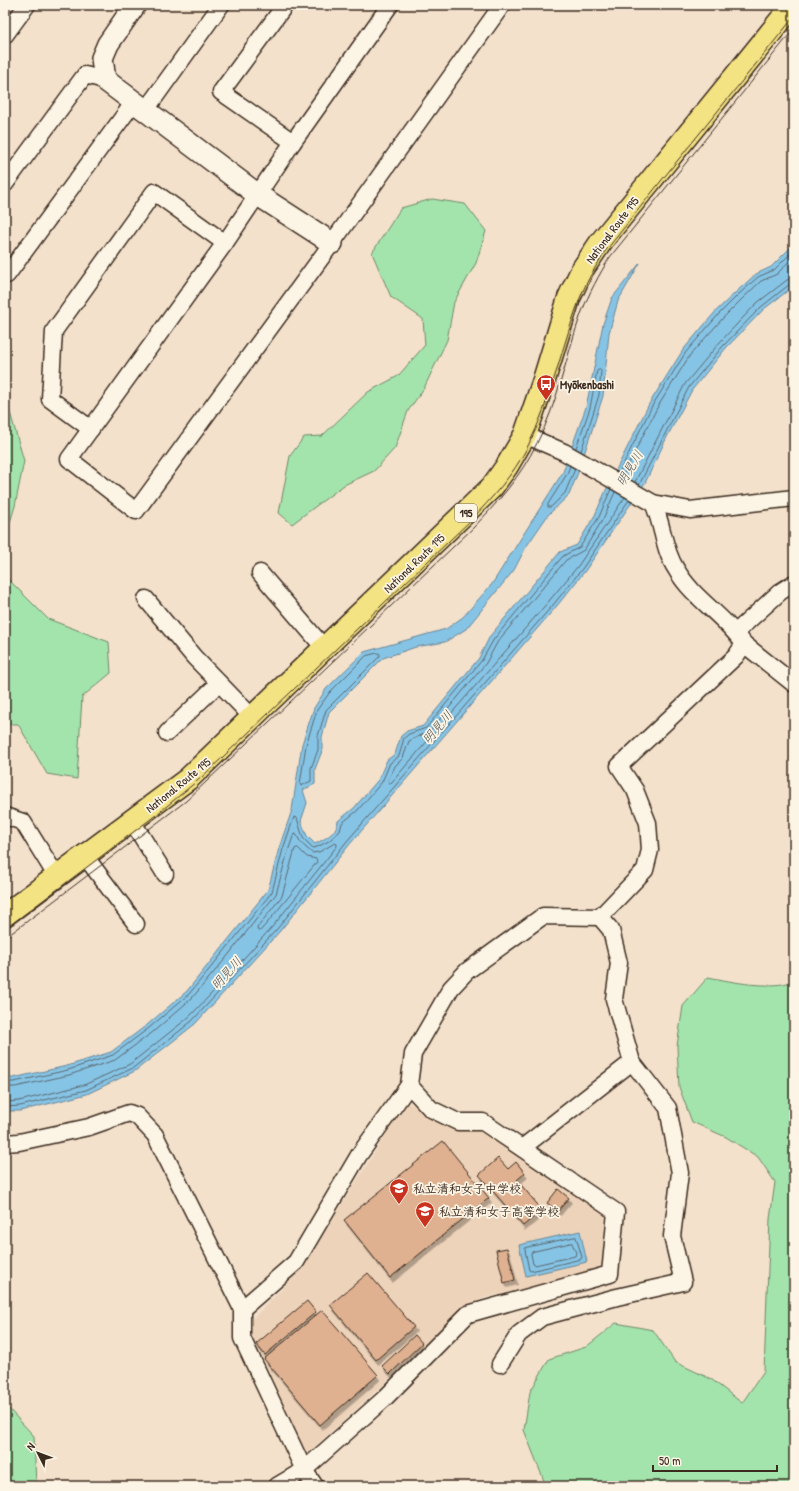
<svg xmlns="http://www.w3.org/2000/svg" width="799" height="1491" font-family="'Patrick Hand','Klee One',sans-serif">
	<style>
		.built { fill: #edd3ba }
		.green { fill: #a3e4ad; stroke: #6f8766 }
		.water { fill: #86c4e6; stroke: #688696 }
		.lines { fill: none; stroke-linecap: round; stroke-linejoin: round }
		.shore { stroke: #59686e; stroke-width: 1 }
		.building { fill: #dfb190; stroke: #3b2a1e; filter: url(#shadow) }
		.minor-casing { stroke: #3b2a1e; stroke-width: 19 }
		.tertiary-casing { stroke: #3b2a1e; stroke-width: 24 }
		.trunk-casing { stroke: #3b2a1e; stroke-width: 25 }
		.minor { stroke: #fcf5e5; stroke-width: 16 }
		.tertiary { stroke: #fcf5e5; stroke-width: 21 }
		.trunk { stroke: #f4e382; stroke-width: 22 }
		.tram { stroke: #3b2a1e; stroke-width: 1 }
		.labels { text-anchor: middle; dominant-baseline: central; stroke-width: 3.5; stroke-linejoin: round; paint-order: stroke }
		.shield { fill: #fcf5e5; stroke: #75675a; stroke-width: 1 }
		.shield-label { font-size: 11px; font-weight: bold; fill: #3b2a1e }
		.street-label { font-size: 12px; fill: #3b2a1e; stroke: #fcf5e5 }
		.poi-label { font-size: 12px; font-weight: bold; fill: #3b2a1e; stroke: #fcf5e5; text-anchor: start }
		.water-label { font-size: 13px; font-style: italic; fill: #52585a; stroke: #fcf5e5 }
	</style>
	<defs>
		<filter id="shadow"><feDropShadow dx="2.5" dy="4.5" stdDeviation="0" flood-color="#0004"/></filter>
	</defs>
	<rect width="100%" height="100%" fill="#f3e1cc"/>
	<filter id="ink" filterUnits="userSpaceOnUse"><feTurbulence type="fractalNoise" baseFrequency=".025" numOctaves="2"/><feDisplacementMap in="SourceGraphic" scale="8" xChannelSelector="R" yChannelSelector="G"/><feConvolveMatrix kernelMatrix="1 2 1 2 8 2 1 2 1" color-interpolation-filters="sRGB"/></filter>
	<g filter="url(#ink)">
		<path class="built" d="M 405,1104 L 411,1104 L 447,1126 L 486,1132 L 605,1215 L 601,1270 L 479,1299 L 465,1305 L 387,1381 L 307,1454 L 251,1347 L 252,1319 L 300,1271 Z"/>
		<g class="green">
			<path d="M 432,199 L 465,204 L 486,231 L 476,263 L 454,302 L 447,340 L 424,388 L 408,411 L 395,448 L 374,471 L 344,485 L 292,524 L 279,513 L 290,456 L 304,437 L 322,436 L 368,392 L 398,376 L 425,345 L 423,319 L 391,297 L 372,253 L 401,208 Z"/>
			<path d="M 5,395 L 24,461 L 15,506 L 5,539 Z"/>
			<path d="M 5,576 L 48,619 L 109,642 L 111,673 L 82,697 L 77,779 L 47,774 L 18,724 L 5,724 Z"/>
			<path d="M 708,977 C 733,982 770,990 794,981 L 794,1486 L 546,1486 L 524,1430 L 530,1392 L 549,1359 L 586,1347 L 616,1323 L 653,1330 L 675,1362 L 711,1379 L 742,1403 L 764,1371 L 770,1219 L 775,1182 L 758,1157 L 726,1137 L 692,1122 L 679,1087 L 677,1046 L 683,1006 Z"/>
			<path d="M 5,1400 L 7,1407 L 34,1436 L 36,1486 L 5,1486 Z"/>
		</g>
		<g class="water">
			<path d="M 794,244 L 794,286 L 764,309 L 726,348 L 692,390 L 666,439 L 645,483 L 585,571 L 556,607 L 350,844 L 280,931 L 195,1024 L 135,1071 L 87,1094 L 20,1111 L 5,1111 L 5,1078 L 13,1078 L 67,1066 L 111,1052 L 147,1025 L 187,991 L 268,890 L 279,848 L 292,810 L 302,744 L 314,708 L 326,689 L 364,652 L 446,629 L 463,617 L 492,584 L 563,472 L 586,407 L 603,324 L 612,298 L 640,263 L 618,301 L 609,333 L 603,396 L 579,470 L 569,495 L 548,515 L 526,547 L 514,570 L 466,629 L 445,642 L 416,647 L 383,658 L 329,712 L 322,737 L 322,751 L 315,769 L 315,784 L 303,790 L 307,803 L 301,821 L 307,836 L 315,844 C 326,838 336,834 338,821 L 354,808 L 378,780 L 387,760 L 395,754 L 401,736 L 407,731 L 423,726 L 479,658 L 490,636 L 560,552 L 577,545 L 595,515 L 607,488 L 649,404 L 683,350 L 716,311 L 736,292 L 756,274 L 771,267 Z"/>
			<path d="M 580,1231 L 587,1262 L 526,1276 L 519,1245 Z"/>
		</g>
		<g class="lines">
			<g class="shore">
				<path d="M 576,448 L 590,408 L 597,371 L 600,369 L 601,371 L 599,395 L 581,451"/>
				<path d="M 570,466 L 567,474 L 548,504 L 548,507 L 551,507 L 565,493 L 575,469"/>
				<path d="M 619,473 L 652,406 L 686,352 L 719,314 L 738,295 L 758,277 L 774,270 L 794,250"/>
				<path d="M 623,475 L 657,408 L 690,355 L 723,318 L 742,299 L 761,281 L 777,274 L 794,256"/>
				<path d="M 635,482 L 685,384 L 720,342 L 757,303 L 787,280 L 794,278"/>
				<path d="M 639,485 L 689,387 L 723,346 L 761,307 L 790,284 L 794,283"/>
				<path d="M 615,492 L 603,519 L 584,550 L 566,560 L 498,641 L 486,663 L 430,731 L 409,741 L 403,758 L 395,766 L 388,781 L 389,783 L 391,783 L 549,601 L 578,566 L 625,497"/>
				<path d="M 378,653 L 380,654 L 380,656 L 326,710 L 318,736 L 318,750 L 311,768 L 311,781 L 301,786 L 300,784 L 306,745 L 317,710 L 330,692 L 366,656 Z"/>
				<path d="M 298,848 L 307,857 L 316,859 L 317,862 L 268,922 L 260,931 L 258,931 L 257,928 L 282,896 L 294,852 L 295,849 Z"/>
				<path d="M 5,1082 L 14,1082 L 68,1070 L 113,1055 L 149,1028 L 189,994 L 222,954 L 272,892 L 283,849 L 294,817 L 297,818 L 303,838 L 313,848 L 317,847 L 329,841 L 340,831 L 342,823 L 357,811 L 382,782 L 390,763 L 399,756 L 404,738 L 409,734 L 426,728 L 482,660 L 494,639 L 563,556 L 580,547 L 599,517 L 611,489"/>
				<path d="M 5,1087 L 15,1087 L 69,1075 L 115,1060 L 153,1032 L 192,998 L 226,958 L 276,894 L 288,851 L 294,834 L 296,834 L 301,843 L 312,853 L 319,852 L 335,843 L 337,844 L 337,846 L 273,926 L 216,989 L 189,1017 L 130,1064 L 84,1085 L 19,1101 L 5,1102"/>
				<path d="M 5,1107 L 20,1106 L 86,1090 L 133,1068 L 192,1021 L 277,929 L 347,841 L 553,605 L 582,569 L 629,500"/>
				<path d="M 576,1237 L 582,1257 L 581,1259 L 531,1271 L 529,1270 L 525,1250 L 525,1248 Z"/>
				<path d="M 572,1243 L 576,1253 L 575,1256 L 535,1265 L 533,1264 L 531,1254 L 532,1252 Z"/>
			</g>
		</g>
		<g class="building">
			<path d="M 443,1141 L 489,1198 L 390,1278 L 344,1220 Z"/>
			<path d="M 498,1158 L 508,1169 L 516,1162 L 525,1173 L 517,1180 L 542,1210 L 523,1226 L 479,1175 Z"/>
			<path d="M 558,1189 L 569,1198 L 558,1211 L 547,1203 Z"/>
			<path d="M 507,1248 L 515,1280 L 504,1283 L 496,1250 Z"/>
			<path d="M 368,1273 L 414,1327 L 376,1360 L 330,1305 Z"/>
			<path d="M 307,1301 L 316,1312 L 265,1355 L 256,1344 Z"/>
			<path d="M 322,1310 L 378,1375 L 320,1425 L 264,1359 Z"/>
			<path d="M 415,1335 L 422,1343 L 390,1374 L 382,1366 Z"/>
		</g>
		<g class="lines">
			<defs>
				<g id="minor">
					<path d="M 285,5 L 221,92 L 293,142"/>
					<path d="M 390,5 L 293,142 L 225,243 L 69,459 L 136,511 L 332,243 L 502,5"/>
					<path d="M 5,35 L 27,5"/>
					<path d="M 145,111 L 221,5"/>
					<path d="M 5,184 L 85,75 L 105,80"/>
					<path d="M 7,275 L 134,102"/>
					<path d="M 91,429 L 50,399 L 54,331 L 154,192 L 225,243"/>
					<path d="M 525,435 L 564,452 L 653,503 L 690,510 L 794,498"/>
					<path d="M 260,573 L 325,649"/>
					<path d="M 146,599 L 194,657 L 253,718"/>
					<path d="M 736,632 L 780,592 L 794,583"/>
					<path d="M 744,644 L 794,684"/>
					<path d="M 167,733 L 219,683"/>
					<path d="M 5,816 L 23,822 L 57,877"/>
					<path d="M 132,821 L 165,874"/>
					<path d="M 85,856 L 136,924"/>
					<path d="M 5,1143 L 19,1142 L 89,1127 L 129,1113 L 137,1116 L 155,1135 L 242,1309 L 242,1338 L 304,1470 L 315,1486"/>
					<path d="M 522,1148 L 632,1062"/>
					<path d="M 242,1309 L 296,1262 L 359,1155 L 409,1085 L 413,1054 L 451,988 L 467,971 L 543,916 L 600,917"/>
					<path d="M 500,1364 L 519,1334 L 542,1317 L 617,1297 L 683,1282 L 672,1236 L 680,1173 L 668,1108 L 632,1062 L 614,999 L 619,963 L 611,930 L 600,917 L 645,870 L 650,850 L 648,823 L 635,790 L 619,766 L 736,656 L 744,644 C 725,616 693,599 676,569 C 663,549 663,524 653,503"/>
					<path d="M 277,1486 L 304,1470 L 385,1398 L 468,1314 L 610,1274 L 616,1212 L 483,1122 L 458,1122 L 431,1109 L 409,1085"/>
				</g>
				<path id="tertiary" d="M 135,5 L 108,44 L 102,58 L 105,80 L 258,195 L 332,243"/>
				<path id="trunk" d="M 5,915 L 188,779 L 492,487 L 507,466 L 525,435 L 544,380 L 569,298 L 582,270 L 601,242 L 793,5"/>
			</defs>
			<use href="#minor" class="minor-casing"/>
			<use href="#tertiary" class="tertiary-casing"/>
			<use href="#trunk" class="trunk-casing"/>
			<use href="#minor" class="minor"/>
			<use href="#tertiary" class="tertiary"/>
			<use href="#trunk" class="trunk"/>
			<g class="tram">
				<path d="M 5,929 L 156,815 L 202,777 L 471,520 C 492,498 513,475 527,448 C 552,399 562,344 582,293 C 588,279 596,266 604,253 L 661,181 L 794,17"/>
				<path d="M 5,938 L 186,801 L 473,528 C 499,501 520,477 537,443 C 558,403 566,356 581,314 C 589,293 599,275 610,257 L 794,29"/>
			</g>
		</g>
	</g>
	<defs>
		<symbol id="bus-pin" viewBox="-11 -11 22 30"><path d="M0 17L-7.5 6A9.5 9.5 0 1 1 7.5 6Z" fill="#c8321e" stroke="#fcf5e5"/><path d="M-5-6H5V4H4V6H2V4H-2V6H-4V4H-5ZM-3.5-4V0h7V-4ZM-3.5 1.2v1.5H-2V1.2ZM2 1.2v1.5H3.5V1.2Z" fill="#fff"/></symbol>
		<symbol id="school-pin" viewBox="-11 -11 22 30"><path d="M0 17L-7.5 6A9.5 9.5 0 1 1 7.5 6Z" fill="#c8321e" stroke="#fcf5e5"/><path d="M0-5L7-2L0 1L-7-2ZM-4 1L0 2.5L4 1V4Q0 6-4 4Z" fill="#fff"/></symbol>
	</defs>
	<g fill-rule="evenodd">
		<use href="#bus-pin" x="535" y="373" width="22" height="30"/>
		<use href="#school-pin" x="388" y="1177" width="22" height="30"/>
		<use href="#school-pin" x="414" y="1200" width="22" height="30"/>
	</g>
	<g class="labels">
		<rect class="shield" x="455" y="504" width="22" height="18" rx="3"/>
		<g class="shield-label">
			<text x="466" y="513">195</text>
		</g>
		<g class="street-label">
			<text transform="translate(612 230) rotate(-53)">National Route 195</text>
			<text transform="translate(414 563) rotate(-44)">National Route 195</text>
			<text transform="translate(178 785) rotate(-39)">National Route 195</text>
		</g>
		<g class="poi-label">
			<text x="560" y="384">Myōkenbashi</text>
			<text x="413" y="1188">私立清和女子中学校</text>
			<text x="439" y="1211">私立清和女子高等学校</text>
		</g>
		<g class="water-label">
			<text transform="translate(629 468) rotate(-59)">明見川</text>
			<text transform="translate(437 727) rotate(-49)">明見川</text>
			<text transform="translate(226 973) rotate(-48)">明見川</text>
		</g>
	</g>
	<rect width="799" height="1491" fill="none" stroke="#fcf5e5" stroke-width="20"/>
	<rect x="10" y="10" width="779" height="1471" fill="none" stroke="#3b2a1e" stroke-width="1.5" filter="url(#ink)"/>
	<g transform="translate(38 1453) rotate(312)" stroke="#fcf5e5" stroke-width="3" paint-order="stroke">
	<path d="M0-3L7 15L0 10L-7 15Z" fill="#3b2a1e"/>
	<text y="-6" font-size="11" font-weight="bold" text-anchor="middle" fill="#3b2a1e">N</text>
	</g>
	<path d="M653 1465v6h124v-6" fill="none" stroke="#3b2a1e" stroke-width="2"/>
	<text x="659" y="1465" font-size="12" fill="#3b2a1e" stroke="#fcf5e5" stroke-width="3" paint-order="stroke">50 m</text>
</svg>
